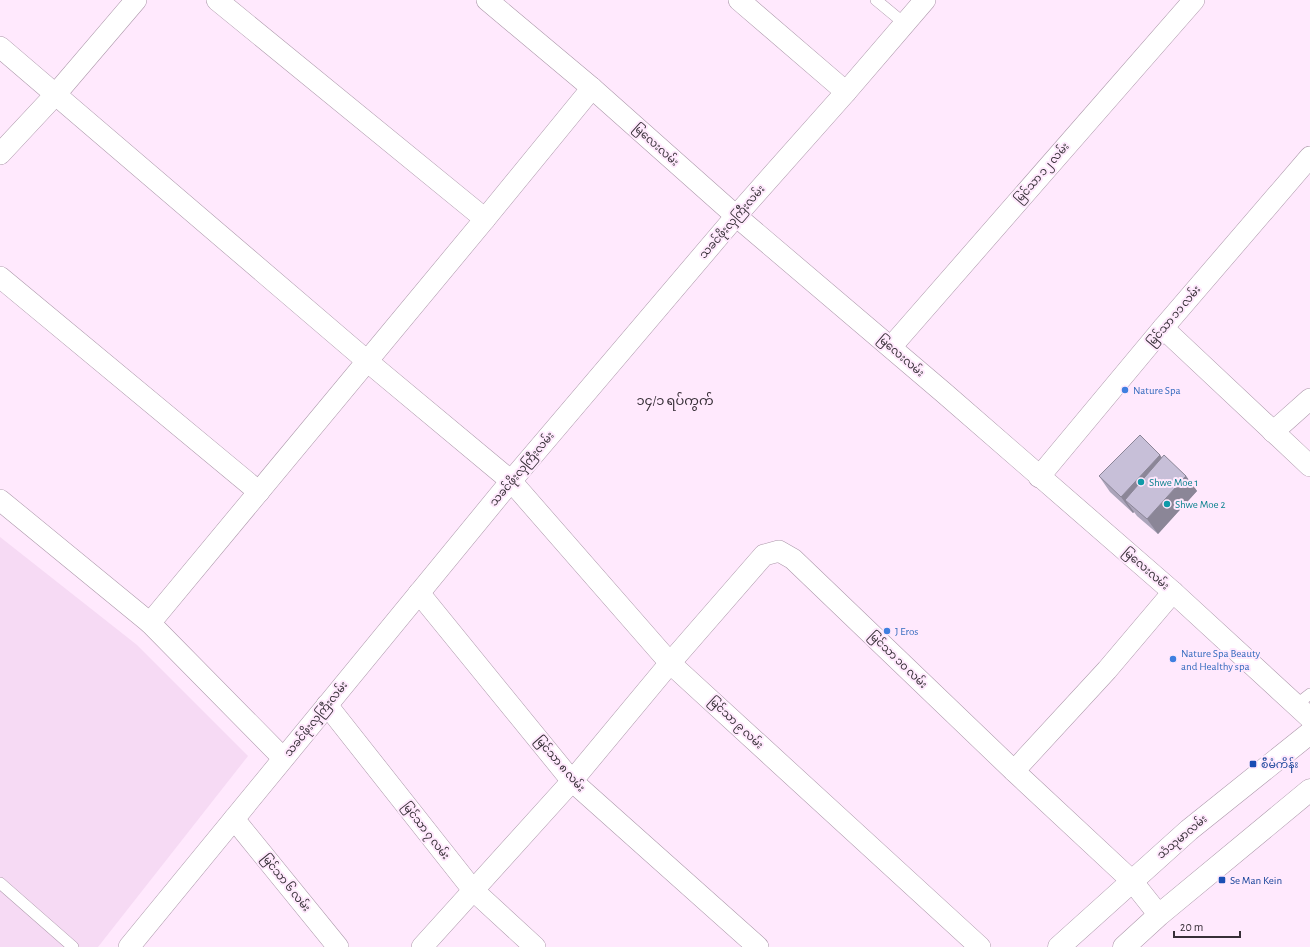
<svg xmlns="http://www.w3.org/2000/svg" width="1310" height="947" font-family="'Alegreya Sans','Noto Sans Myanmar',sans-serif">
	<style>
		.built { fill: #f6daf4 }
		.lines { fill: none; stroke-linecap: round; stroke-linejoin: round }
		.service-casing { stroke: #ac98aa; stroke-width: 12 }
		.minor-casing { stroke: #ac98aa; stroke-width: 22 }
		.primary-casing { stroke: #ac98aa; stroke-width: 23 }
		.service { stroke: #fff; stroke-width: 11 }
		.minor { stroke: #fff; stroke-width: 21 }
		.primary { stroke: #fff; stroke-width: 22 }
		.wall { fill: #aba4ba }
		.shaded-wall { fill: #8b8697 }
		.building { fill: #c7bfd8; stroke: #8b8697 }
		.shop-dot { fill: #3f7fe0; stroke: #ffe9fd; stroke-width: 1.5 }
		.culture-dot { fill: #0f9aa8; stroke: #ffe9fd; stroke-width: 1.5 }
		.transit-dot { fill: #1a4fb4; stroke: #ffe9fd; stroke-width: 1.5 }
		.labels { text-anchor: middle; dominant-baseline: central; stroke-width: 4; stroke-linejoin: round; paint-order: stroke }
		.street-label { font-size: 11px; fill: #372f37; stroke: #ffe9fd }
		.shop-label { font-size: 11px; fill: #366cbe; stroke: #ffe9fd; text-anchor: start }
		.culture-label { font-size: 11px; fill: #0d838f; stroke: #ffe9fd; text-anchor: start }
		.transit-label { font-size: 11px; fill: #164399; stroke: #ffe9fd; text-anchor: start }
		.quarter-label { font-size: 13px; fill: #372f37; stroke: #ffe9fd }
	</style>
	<rect width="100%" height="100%" fill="#ffe9fd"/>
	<path class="built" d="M 0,537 L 137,645 L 248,756 L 98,947 L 0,947 Z"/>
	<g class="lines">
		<defs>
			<g id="service">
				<path d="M 876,0 L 905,24"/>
				<path d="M 1296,705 L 1310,694"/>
				<path d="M 0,883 L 73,947"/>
			</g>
			<g id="minor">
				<path d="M 217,0 L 485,219"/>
				<path d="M 487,0 L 592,88 L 736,216 L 943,392 L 1173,592 L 1310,718"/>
				<path d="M 739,0 L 846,92"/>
				<path d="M 0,47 L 367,361 L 511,481 L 670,663 L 980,947"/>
				<path d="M 0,154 L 55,95 L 136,0"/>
				<path d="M 0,277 L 259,492"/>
				<path d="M 1163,328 L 1310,466"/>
				<path d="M 891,347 L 1194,0"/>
				<path d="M 1273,432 L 1310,399"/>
				<path d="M 1039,477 L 1163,328 L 1310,157"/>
				<path d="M 0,500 L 150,623 L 283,758"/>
				<path d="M 419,593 L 572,781 L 758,947"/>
				<path d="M 150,623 L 485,219 L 592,88"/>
				<path d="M 327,705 L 473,890 L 535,947"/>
				<path d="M 1014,771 L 1107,670 L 1173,592"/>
				<path d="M 234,819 L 338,947"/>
				<path d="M 129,947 L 511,481 L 736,216 L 846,92 L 925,0"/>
				<path d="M 422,947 L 572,781 L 670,663 L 764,555 L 779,551 L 793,559 L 1014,771 L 1132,881 L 1159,915"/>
			</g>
			<g id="primary">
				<path d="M 1059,947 L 1189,830 L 1310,733"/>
				<path d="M 1124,947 L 1159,915 L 1310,790"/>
			</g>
		</defs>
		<use href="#service" class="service-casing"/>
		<use href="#minor" class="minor-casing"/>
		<use href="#primary" class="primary-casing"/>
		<use href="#service" class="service"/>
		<use href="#minor" class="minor"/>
		<use href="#primary" class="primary"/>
	</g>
	<path class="wall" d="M 1160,455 L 1162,458 L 1186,476 L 1197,491 L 1158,534 L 1137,516 L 1134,512 L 1133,513 L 1110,492 L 1099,476 Z"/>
	<g class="shaded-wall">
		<path d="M 1160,455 L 1171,471 L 1125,500 L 1134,512 L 1133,513 L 1121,497 Z"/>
		<path d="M 1186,476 L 1197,491 L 1158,534 L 1147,519 Z"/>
	</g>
	<g class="building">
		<path d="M 1140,435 L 1160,455 L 1121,497 L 1099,476 Z"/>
		<path d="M 1164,455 L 1186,476 L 1147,519 L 1125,500 Z"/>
	</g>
	<g class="shop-dot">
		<circle cx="1125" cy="390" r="4"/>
		<circle cx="887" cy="631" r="4"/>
		<circle cx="1173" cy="659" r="4"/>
	</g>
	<g class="culture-dot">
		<circle cx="1141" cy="482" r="4"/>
		<circle cx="1167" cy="504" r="4"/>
	</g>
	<g class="transit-dot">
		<rect x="1249" y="760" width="8" height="8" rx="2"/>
		<rect x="1218" y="876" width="8" height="8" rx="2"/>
	</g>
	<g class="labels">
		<g class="street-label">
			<text transform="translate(656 145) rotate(42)">မြလေးလမ်း</text>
			<text transform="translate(1042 173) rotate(-49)">မြင်သာ ၁၂ လမ်း</text>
			<text transform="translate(732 222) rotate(-49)">သခင်ဖိုးလှကြီးလမ်း</text>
			<text transform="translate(1174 316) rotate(-50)">မြင်သာ ၁၁ လမ်း</text>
			<text transform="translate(901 356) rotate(41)">မြလေးလမ်း</text>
			<text transform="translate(522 469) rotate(-50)">သခင်ဖိုးလှကြီးလမ်း</text>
			<text transform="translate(1146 569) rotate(41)">မြလေးလမ်း</text>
			<text transform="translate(898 660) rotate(44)">မြင်သာ ၁၀ လမ်း</text>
			<text transform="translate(316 719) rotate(-51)">သခင်ဖိုးလှကြီးလမ်း</text>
			<text transform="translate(736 723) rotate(43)">မြင်သာ ၉ လမ်း</text>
			<text transform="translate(560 764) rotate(49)">မြင်သာ ၈ လမ်း</text>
			<text transform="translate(426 831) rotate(52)">မြင်သာ ၇ လမ်း</text>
			<text transform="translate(1182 837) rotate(-40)">သံသုမာလမ်း</text>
			<text transform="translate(286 883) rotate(51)">မြင်သာ ၆ လမ်း</text>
		</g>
		<g class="shop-label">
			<text x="1133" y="390">Nature Spa</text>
			<text x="895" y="631">J Eros</text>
			<text x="1181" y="653">Nature Spa Beauty<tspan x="1181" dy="13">and Healthy spa</tspan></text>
		</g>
		<g class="culture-label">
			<text x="1149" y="482">Shwe Moe 1</text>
			<text x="1175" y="504">Shwe Moe 2</text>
		</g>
		<g class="transit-label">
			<text x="1261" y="764">စီမံကိန်း</text>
			<text x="1230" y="880">Se Man Kein</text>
		</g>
		<g class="quarter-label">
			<text x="675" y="401">၁၄/၁ ရပ်ကွက်</text>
		</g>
	</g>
	<path d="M1174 931v6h66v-6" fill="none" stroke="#372f37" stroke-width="2"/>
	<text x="1180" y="931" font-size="12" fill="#372f37" stroke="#ffe9fd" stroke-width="3" paint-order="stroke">20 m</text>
</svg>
